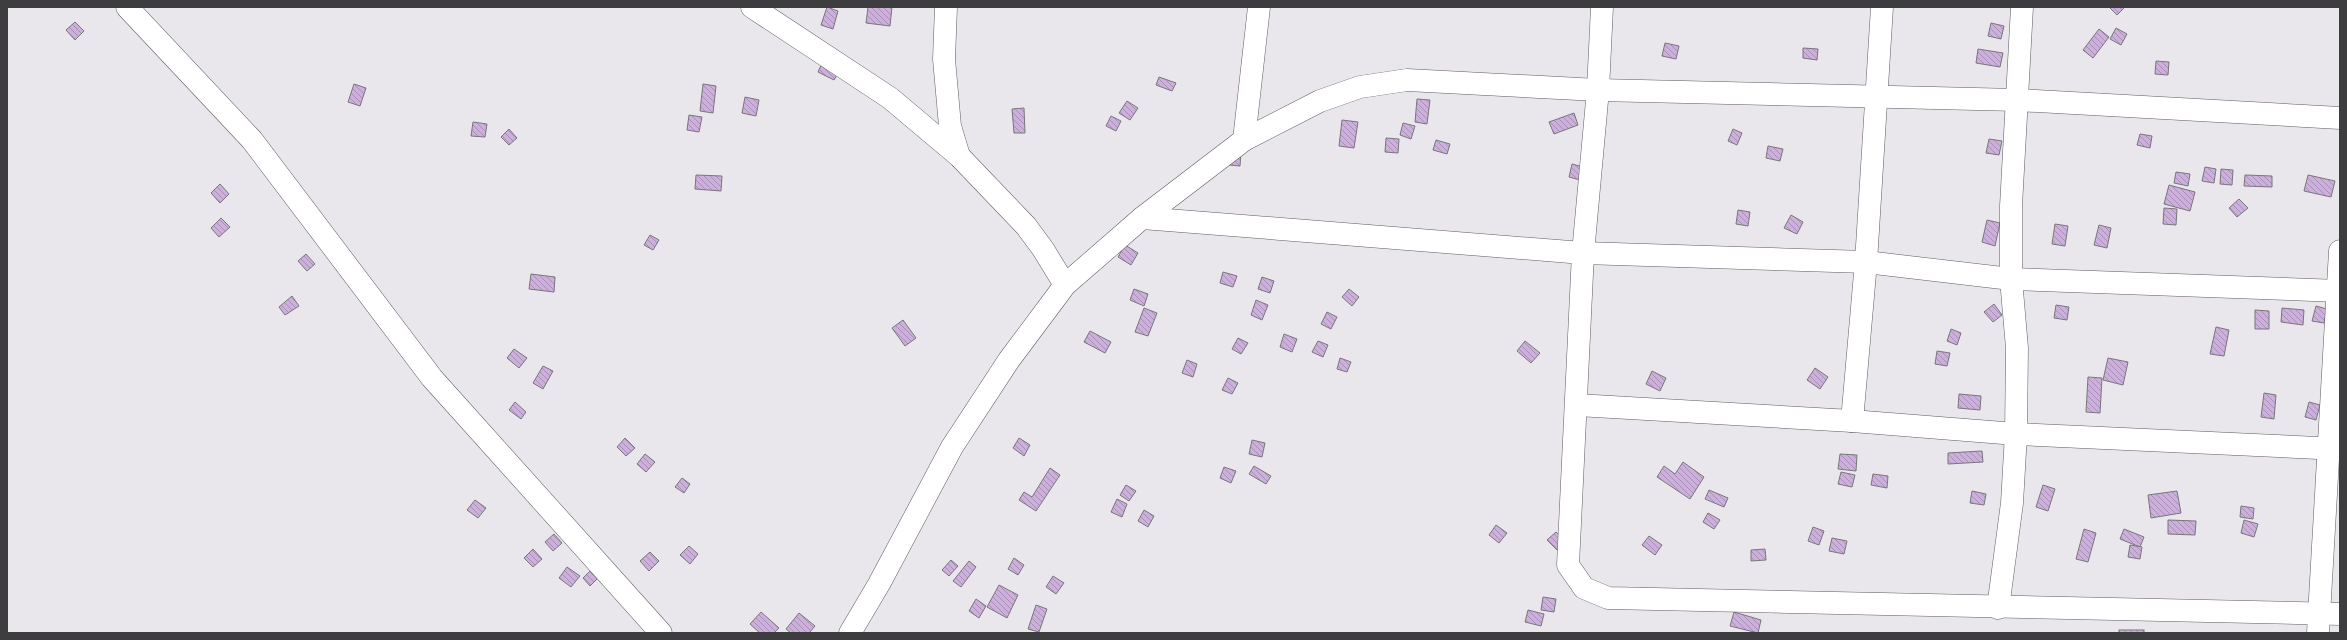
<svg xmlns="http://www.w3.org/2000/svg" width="2347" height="640" font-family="'Golos Text',sans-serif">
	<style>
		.building { fill: url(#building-back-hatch); stroke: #79767b }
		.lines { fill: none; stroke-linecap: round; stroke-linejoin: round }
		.minor-casing { stroke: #5e5c61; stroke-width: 23 }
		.minor { stroke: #fff; stroke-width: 22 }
	</style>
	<defs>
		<pattern id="building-back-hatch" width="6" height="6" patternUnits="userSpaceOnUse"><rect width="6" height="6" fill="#cdafde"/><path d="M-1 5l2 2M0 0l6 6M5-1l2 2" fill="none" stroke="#a890b5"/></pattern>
	</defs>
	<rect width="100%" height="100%" fill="#e9e6ec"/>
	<g class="building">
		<path d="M 827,7 L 838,11 L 833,29 L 821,25 Z"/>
		<path d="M 868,7 L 892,7 L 890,26 L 866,23 Z"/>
		<path d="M 2109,7 L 2125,7 L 2117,15 Z"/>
		<path d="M 75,22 L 84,31 L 75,40 L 66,30 Z"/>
		<path d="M 1991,23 L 2004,26 L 2001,39 L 1988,36 Z"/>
		<path d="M 2116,28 L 2127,34 L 2121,45 L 2110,39 Z"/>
		<path d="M 2099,29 L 2109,37 L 2093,58 L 2083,50 Z"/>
		<path d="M 1665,43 L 1679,46 L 1676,59 L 1662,56 Z"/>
		<path d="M 1803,48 L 1818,49 L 1817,60 L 1803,58 Z"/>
		<path d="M 1978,49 L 2003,53 L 2000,67 L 1976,63 Z"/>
		<path d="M 823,61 L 840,70 L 834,80 L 818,72 Z"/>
		<path d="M 2156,61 L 2169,62 L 2168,75 L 2155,74 Z"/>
		<path d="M 1159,77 L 1176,83 L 1172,91 L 1156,85 Z"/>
		<path d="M 354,84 L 366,88 L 360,106 L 348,102 Z"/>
		<path d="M 703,84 L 716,86 L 713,113 L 700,111 Z"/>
		<path d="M 745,97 L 759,100 L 756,116 L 742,113 Z"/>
		<path d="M 1417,99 L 1430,100 L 1427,124 L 1415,122 Z"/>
		<path d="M 1127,101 L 1138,108 L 1130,120 L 1119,113 Z"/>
		<path d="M 1024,108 L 1025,133 L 1014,133 L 1012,109 Z"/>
		<path d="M 1574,113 L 1578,125 L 1554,134 L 1549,122 Z"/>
		<path d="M 689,115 L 702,117 L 699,132 L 687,130 Z"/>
		<path d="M 1111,116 L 1121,121 L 1116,131 L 1106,126 Z"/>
		<path d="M 1342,120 L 1358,122 L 1354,148 L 1339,146 Z"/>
		<path d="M 473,122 L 487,124 L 485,137 L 471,136 Z"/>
		<path d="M 1403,123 L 1415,126 L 1411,139 L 1400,135 Z"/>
		<path d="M 509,129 L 517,138 L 509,145 L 501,137 Z"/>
		<path d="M 1733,129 L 1742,133 L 1737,145 L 1728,141 Z"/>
		<path d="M 2140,134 L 2152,136 L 2150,148 L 2137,145 Z"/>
		<path d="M 1386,138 L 1399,139 L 1398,153 L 1385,152 Z"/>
		<path d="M 1989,139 L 2002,141 L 1999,155 L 1986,153 Z"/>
		<path d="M 1436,140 L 1450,144 L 1447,154 L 1433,150 Z"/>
		<path d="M 1768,146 L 1783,149 L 1780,161 L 1766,158 Z"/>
		<path d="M 1241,152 L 1240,166 L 1219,164 Z"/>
		<path d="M 1572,164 L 1583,167 L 1580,180 L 1569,177 Z"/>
		<path d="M 2205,167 L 2216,169 L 2214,183 L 2202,181 Z"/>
		<path d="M 2221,169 L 2233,170 L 2232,185 L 2220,184 Z"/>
		<path d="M 2176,172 L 2190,174 L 2188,186 L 2174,183 Z"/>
		<path d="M 696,175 L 722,176 L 721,191 L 695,189 Z"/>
		<path d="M 2245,175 L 2272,176 L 2272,187 L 2244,186 Z"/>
		<path d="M 2308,175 L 2335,181 L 2331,197 L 2304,191 Z"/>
		<path d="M 220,184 L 229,194 L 220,203 L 211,193 Z"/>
		<path d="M 2169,185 L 2195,192 L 2190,211 L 2164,204 Z"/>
		<path d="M 2239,199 L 2248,208 L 2237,217 L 2229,208 Z"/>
		<path d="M 2164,208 L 2177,209 L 2176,225 L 2163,224 Z"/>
		<path d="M 1738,210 L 1750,212 L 1748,226 L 1736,224 Z"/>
		<path d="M 1791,215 L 1803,222 L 1797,234 L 1784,228 Z"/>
		<path d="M 221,218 L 230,227 L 219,237 L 211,228 Z"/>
		<path d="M 1987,220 L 2000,223 L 1995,246 L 1982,242 Z"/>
		<path d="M 2055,224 L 2068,226 L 2065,246 L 2052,244 Z"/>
		<path d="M 2099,225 L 2111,228 L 2107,248 L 2094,245 Z"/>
		<path d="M 650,235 L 659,240 L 653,250 L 644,245 Z"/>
		<path d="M 1125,245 L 1138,253 L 1131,265 L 1118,257 Z"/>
		<path d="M 306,254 L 315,264 L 307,271 L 298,261 Z"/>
		<path d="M 1223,272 L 1237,276 L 1233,287 L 1220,283 Z"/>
		<path d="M 531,274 L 555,277 L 554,292 L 529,289 Z"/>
		<path d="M 1262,277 L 1274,281 L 1270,293 L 1258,289 Z"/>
		<path d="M 1134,289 L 1148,294 L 1144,306 L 1130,300 Z"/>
		<path d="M 1349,289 L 1359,297 L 1352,306 L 1342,297 Z"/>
		<path d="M 292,296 L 299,306 L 285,315 L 279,307 Z"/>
		<path d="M 1256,300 L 1268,305 L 1262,320 L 1251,315 Z"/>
		<path d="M 1994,304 L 2002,315 L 1993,322 L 1984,312 Z"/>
		<path d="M 2056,305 L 2069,307 L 2067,320 L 2054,318 Z"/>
		<path d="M 2316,306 L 2327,309 L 2324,323 L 2312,321 Z"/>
		<path d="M 1144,308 L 1157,313 L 1148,336 L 1135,332 Z"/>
		<path d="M 2282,308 L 2304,310 L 2303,325 L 2281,322 Z"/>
		<path d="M 2255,310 L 2269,311 L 2269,329 L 2255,329 Z"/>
		<path d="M 1327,312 L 1337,317 L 1331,329 L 1321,324 Z"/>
		<path d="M 903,320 L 916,338 L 905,346 L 892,328 Z"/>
		<path d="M 2216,327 L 2229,330 L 2224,356 L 2210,354 Z"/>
		<path d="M 1951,329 L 1961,333 L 1957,345 L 1947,341 Z"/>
		<path d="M 1090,331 L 1111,342 L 1105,353 L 1084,342 Z"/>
		<path d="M 1284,334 L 1297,339 L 1292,352 L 1280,347 Z"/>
		<path d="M 1238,338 L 1248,343 L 1241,354 L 1232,349 Z"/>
		<path d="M 1318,341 L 1328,345 L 1323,357 L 1312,352 Z"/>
		<path d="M 1525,341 L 1540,353 L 1531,363 L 1517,351 Z"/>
		<path d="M 514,349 L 527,358 L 519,368 L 507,358 Z"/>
		<path d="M 1937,351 L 1950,353 L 1947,366 L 1935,364 Z"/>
		<path d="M 1340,358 L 1351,362 L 1347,372 L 1337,369 Z"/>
		<path d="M 2108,358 L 2128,362 L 2123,385 L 2103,380 Z"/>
		<path d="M 1187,360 L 1197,364 L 1193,377 L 1182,373 Z"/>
		<path d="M 543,366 L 553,371 L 543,389 L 533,383 Z"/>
		<path d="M 1815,368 L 1828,377 L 1820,389 L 1807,380 Z"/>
		<path d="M 1652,371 L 1666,378 L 1660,391 L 1646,384 Z"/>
		<path d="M 2088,377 L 2102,378 L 2100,413 L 2086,412 Z"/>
		<path d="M 1228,378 L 1238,383 L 1232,394 L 1222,390 Z"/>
		<path d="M 2264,393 L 2276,395 L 2274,419 L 2261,417 Z"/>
		<path d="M 1959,394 L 1981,396 L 1980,410 L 1958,408 Z"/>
		<path d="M 515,402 L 526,412 L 521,419 L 509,410 Z"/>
		<path d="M 2309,402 L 2320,405 L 2316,420 L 2305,417 Z"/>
		<path d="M 625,438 L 635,448 L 626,456 L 617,447 Z"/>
		<path d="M 1019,438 L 1030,445 L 1024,456 L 1013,448 Z"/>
		<path d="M 1252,440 L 1265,443 L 1262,457 L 1249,454 Z"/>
		<path d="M 1982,451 L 1983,462 L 1948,464 L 1948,453 Z"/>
		<path d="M 645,454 L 655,462 L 646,472 L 637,464 Z"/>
		<path d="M 1840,454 L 1857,455 L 1856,471 L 1838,469 Z"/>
		<path d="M 1683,462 L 1704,477 L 1690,499 L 1657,477 L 1664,466 L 1675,474 Z"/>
		<path d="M 1254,466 L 1271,476 L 1266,484 L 1249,474 Z"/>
		<path d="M 1224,467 L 1236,471 L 1231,483 L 1220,478 Z"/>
		<path d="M 1050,468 L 1060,475 L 1036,511 L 1019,500 L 1024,492 L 1032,497 Z"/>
		<path d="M 1841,472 L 1855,475 L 1852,487 L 1838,484 Z"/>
		<path d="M 1873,474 L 1888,476 L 1887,488 L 1871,485 Z"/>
		<path d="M 682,478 L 690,484 L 684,493 L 675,487 Z"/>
		<path d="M 1126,485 L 1136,491 L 1129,501 L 1120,495 Z"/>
		<path d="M 2043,485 L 2055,489 L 2048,511 L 2036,507 Z"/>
		<path d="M 1709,490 L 1728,498 L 1724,507 L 1705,499 Z"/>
		<path d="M 1972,491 L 1986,494 L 1984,505 L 1970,503 Z"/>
		<path d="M 2177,491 L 2181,513 L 2151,518 L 2148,495 Z"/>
		<path d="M 1117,499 L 1127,504 L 1122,517 L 1111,512 Z"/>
		<path d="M 475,500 L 486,508 L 478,518 L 467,510 Z"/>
		<path d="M 2241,506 L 2254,508 L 2253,519 L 2240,517 Z"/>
		<path d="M 1144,510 L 1154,516 L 1148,527 L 1138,521 Z"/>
		<path d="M 1708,513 L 1720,520 L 1714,529 L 1703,522 Z"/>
		<path d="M 2168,520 L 2196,521 L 2195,535 L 2168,534 Z"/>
		<path d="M 2244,520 L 2258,524 L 2254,537 L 2241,533 Z"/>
		<path d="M 1496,525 L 1507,533 L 1499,543 L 1489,535 Z"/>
		<path d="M 1813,527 L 1824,531 L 1819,545 L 1808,541 Z"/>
		<path d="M 2084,529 L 2096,533 L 2088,562 L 2076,559 Z"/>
		<path d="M 2124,529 L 2144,537 L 2140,547 L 2120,539 Z"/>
		<path d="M 1556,532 L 1566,541 L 1557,550 L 1547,540 Z"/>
		<path d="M 554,534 L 562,543 L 553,551 L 545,542 Z"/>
		<path d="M 1649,536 L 1662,545 L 1655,555 L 1642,545 Z"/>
		<path d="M 1832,538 L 1847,541 L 1844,554 L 1829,551 Z"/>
		<path d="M 2130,545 L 2142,547 L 2140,559 L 2128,557 Z"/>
		<path d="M 689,546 L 698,554 L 690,564 L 680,555 Z"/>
		<path d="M 533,549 L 542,559 L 533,567 L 524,558 Z"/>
		<path d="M 1765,549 L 1766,560 L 1751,561 L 1751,550 Z"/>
		<path d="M 650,552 L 659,561 L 649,571 L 640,561 Z"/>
		<path d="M 1014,558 L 1024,565 L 1018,575 L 1008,569 Z"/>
		<path d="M 951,560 L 958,566 L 949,576 L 942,570 Z"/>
		<path d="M 969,561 L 976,567 L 961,587 L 953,581 Z"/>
		<path d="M 567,567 L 580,576 L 571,587 L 559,578 Z"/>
		<path d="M 592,569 L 599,577 L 590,586 L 583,578 Z"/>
		<path d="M 1053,576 L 1064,583 L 1056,594 L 1046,587 Z"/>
		<path d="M 999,585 L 1018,595 L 1007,618 L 987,607 Z"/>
		<path d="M 1543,597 L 1556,599 L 1554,612 L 1541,610 Z"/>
		<path d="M 976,599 L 986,606 L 979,618 L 969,611 Z"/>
		<path d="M 1036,605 L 1047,609 L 1039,632 L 1028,629 Z"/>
		<path d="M 1528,610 L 1544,614 L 1541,626 L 1525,622 Z"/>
		<path d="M 761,612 L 779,628 L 774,633 L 760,633 L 750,624 Z"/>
		<path d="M 1734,612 L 1761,620 L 1758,633 L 1730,626 Z"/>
		<path d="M 799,613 L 815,626 L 809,633 L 791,633 L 786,629 Z"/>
		<rect x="2119" y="630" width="25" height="3"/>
	</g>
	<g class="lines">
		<defs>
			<g id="minor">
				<path d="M 127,7 L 252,140 L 432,378 L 661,633"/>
				<path d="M 752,7 L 890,98 L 959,156 L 1026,226 L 1043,249 L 1065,285"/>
				<path d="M 946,7 L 944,59 L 950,126 L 959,156"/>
				<path d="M 1602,7 L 1598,90 L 1583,253 L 1568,565 L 1584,588 L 1608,598 L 2340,614"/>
				<path d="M 1244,140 L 1259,7"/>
				<path d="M 1142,218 L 1583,253 L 1866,262 L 2011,279 L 2340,291"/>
				<path d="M 1577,405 L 1852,421 L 2016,434 L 2340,449"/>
				<path d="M 1852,421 L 1866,262 L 1882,7"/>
				<path d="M 1998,608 L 2012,503 L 2016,434 L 2017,348 L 2011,279 L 2011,206 L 2022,7"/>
				<path d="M 850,633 L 879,584 L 952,447 L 1009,360 L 1065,285 L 1142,218 L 1244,140 L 1320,101 L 1360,87 L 1407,80 L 1598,90 L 2017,100 L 2340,118"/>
				<path d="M 2318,633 L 2340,251"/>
			</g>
		</defs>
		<use href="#minor" class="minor-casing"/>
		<use href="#minor" class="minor"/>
	</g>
	<rect width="2347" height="640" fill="none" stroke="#3d3d3f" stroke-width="16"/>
</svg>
